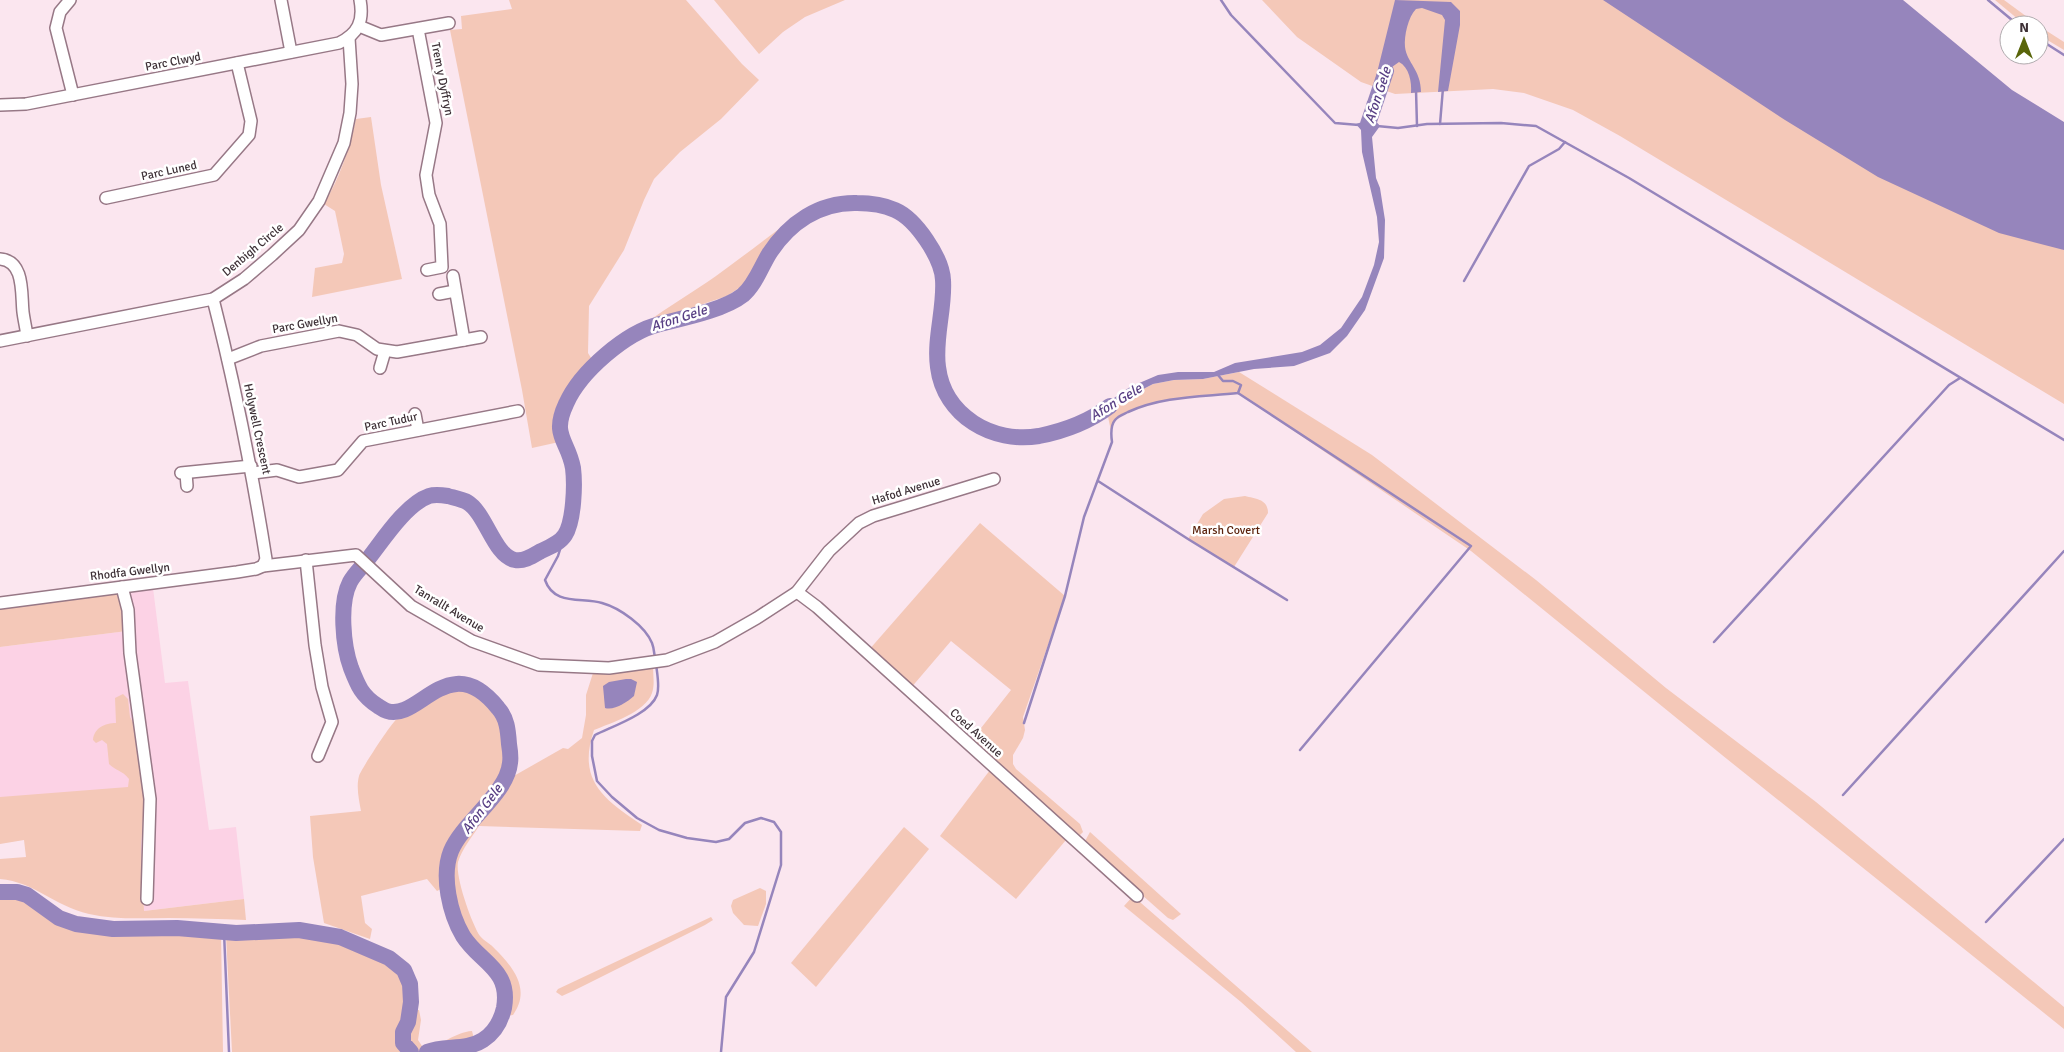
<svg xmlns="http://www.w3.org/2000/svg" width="2064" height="1052" font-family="Signika,sans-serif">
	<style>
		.built { fill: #fcd2e5 }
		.green { fill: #f4c8b8 }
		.water { fill: #9685bc }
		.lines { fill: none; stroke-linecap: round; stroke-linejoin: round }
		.stream { stroke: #9685bc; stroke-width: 2.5 }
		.river { stroke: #9685bc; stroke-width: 16 }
		.minor-casing { stroke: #977886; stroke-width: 14 }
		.minor { stroke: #fff; stroke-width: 11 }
		.labels { text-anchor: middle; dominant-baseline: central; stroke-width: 5; stroke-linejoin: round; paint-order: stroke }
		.street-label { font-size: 12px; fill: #3d3036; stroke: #fff }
		.park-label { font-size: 12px; fill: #5b230c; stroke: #fff }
		.water-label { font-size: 14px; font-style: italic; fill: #583f84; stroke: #fff }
	</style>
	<rect width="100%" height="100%" fill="#fbe6ef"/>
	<path class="built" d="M 153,588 L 165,683 L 188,681 L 209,830 L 236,827 L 244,899 L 144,911 L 141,846 L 144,806 L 0,799 L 0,647 L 127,631 L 116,593 Z"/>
	<g class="green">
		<path d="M 509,0 L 686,0 L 742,64 L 759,80 L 721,119 L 680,152 L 654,179 L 644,200 L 624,250 L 589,306 L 588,353 L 593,361 C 580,373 558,397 554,415 C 553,423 557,434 559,442 L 532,448 L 522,390 L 450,30 L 462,29 L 461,16 L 512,9 Z"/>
		<path d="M 714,0 L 845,0 L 805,17 L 783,32 L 759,54 Z"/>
		<path d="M 1262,0 L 1620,0 L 2064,210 L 2064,404 L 1620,136 L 1573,110 L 1524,93 L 1493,89 L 1395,94 L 1361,82 L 1297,37 Z"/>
		<path d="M 1995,0 L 2004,0 L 2038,25 L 2025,25 Z"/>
		<path d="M 2039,26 L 2064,42 L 2064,50 L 2039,35 Z"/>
		<path d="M 371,117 L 381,185 L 402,279 L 312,297 L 315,268 L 342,263 L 344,254 L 335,211 L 324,204 C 340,177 349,150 356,119 Z"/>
		<path d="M 790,221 L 765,249 L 748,280 L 739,288 L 727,296 L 646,323 C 669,306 693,292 716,276 C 741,258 765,239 790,221 Z"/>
		<path d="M 1239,372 L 1372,455 L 1536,580 L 1666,688 L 1816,802 L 2064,1007 L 2064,1029 L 1722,755 L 1471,551 L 1238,393 L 1172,399 L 1141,406 L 1117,417 L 1113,422 L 1111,431 L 1107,412 L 1128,397 L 1153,384 L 1174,380 L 1203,379 Z"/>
		<path d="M 1245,496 C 1256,499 1268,499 1268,513 L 1234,567 L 1188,539 L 1203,514 L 1224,499 Z"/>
		<path d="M 980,523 L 1065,596 L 1023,717 L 1025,730 L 1023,738 L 1013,755 L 1013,764 L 1016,769 L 1080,824 L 1083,832 L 1079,836 L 1075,835 L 970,742 L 1011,690 L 951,641 L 910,689 L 868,651 Z"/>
		<path d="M 116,593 L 123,607 L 127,631 L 0,647 L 0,607 Z"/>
		<path d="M 653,666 C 653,675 655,684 652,693 C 646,712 611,723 594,730 C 577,780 603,799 642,825 L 640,831 L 479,826 C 472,837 462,849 458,862 C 455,877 472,924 480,936 C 484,941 491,944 495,949 C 514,968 531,990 513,1015 L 505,1016 L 498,1010 C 510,974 473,959 457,933 C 448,920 445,904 441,889 L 437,891 L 427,879 L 361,896 L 365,923 L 372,929 L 370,939 L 324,923 L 313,857 L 310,816 L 361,811 C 359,800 356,787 359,776 C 360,771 389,727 394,722 C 398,716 408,716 414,712 C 431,702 443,686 465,688 C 503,692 515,744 502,774 C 499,782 491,788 485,794 L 494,795 L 495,797 L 504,789 L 512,777 L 563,748 L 568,749 L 582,738 L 586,715 L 586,695 L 593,673 L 596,670 Z"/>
		<path d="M 123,694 L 128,699 L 130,717 L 136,728 L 141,770 L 144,806 L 141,846 L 144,911 L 244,899 L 246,920 C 221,919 195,918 169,918 C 142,918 116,920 89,914 C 54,906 35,882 0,879 L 0,859 L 26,857 L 24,840 L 0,844 L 0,797 L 128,787 L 129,779 C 122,770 116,771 109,764 L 107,744 L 102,740 L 96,743 L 93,740 C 94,728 105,723 116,723 L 115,698 Z"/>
		<path d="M 990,770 L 1066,840 L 1016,899 L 940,836 Z"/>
		<path d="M 904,827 L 929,849 L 816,987 L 791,963 Z"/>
		<path d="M 1090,832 L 1181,914 L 1173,920 L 1168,918 L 1088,847 L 1084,843 Z"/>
		<path d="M 760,888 L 766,891 L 766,904 L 758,926 L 744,925 L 733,913 L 731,906 L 733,900 Z"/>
		<path d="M 0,895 L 17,895 L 26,898 L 51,915 L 72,924 L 116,930 L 165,930 L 221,933 L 223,1052 L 0,1052 Z"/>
		<path d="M 1133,896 L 1312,1052 L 1296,1052 L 1241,1002 L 1124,906 Z"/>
		<path d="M 711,917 L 713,920 L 705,925 L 573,991 L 562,996 L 556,992 L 558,989 Z"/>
		<path d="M 290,932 C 324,933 400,947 408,988 C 409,996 406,1002 404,1010 L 419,1010 L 421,1020 L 418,1040 L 422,1046 C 439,1049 454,1032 472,1031 L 474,1039 L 470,1052 L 232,1052 L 226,935 Z"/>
	</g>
	<g class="water">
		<path d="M 1395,0 L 1451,2 L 1460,11 L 1460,25 L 1448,91 L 1438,92 L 1445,20 L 1442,15 L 1422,8 L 1416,9 C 1408,17 1404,36 1405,47 C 1407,63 1421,70 1421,92 L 1411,93 C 1412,82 1409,67 1399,62 L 1392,67 L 1382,92 L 1373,89 Z"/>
		<path d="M 1603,0 L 1903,0 L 2012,90 L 2064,122 L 2064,250 L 1999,233 L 1878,177 L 1785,120 Z"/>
		<path d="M 1367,101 L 1379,104 L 1374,119 L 1380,126 L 1372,137 L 1376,178 L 1380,188 L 1385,220 L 1384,258 L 1365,310 L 1347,336 L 1330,353 L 1294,366 L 1254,369 L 1203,379 L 1174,380 L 1153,384 L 1128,397 L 1094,417 L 1065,428 L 1085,418 L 1130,387 L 1158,375 L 1178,372 L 1214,372 L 1235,363 L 1302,352 L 1320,345 L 1341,328 L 1362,297 L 1374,265 L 1379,242 L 1377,217 L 1362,152 L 1361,130 L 1356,124 L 1365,121 Z"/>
		<path d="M 626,679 L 631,679 L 637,682 L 634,696 C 627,702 614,711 605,708 L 603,686 L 609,682 Z"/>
	</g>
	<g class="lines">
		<g class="stream">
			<path d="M 1221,0 L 1231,15 L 1335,123 L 1359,125"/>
			<path d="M 1988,0 L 2018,25"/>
			<path d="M 2039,39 L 2064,55"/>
			<path d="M 1416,90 L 1417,126"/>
			<path d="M 1440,124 L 1443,88"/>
			<path d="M 1377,126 L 1398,128 L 1427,124 L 1501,123 L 1536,126 L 1629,178 L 2064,440"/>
			<path d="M 1464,281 L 1529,166 L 1559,149 L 1565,142"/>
			<path d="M 1238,393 L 1471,546 L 1300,750"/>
			<path d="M 1098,481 L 1188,539 L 1287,600"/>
			<path d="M 563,540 L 558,556 L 545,580 C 554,606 582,597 602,603 C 620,608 645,626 652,643 C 654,648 654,653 655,658"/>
			<path d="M 1714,642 L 1949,385 L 1960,378"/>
			<path d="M 656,664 C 657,673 660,687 657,695 C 650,714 613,726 595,735 L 592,741 L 592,756 L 597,781 L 612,797 L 637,818 L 659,830 L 687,838 L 716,842 L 729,839 L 745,823 L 761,818 L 774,822 L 781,832 L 781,865 L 754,952 L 726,997 L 721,1052"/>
			<path d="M 1024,723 L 1065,596 L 1084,517 L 1112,442 C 1111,435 1110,426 1115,420 C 1118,416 1124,414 1128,412 C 1163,396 1201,397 1238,393 L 1241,385 L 1233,381 L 1223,381 L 1218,375"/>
			<path d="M 1843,795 L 2064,551"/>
			<path d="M 1986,922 L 2064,839"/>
			<path d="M 224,932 L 229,1052"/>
		</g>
		<g class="river">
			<path d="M 1368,124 L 1386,71"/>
			<path d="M 0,892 L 17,892 L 27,895 L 59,918 L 76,924 L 113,929 L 177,928 L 236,933 L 299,930 L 340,937 L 389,958 L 404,970 L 410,984 L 411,1002 L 408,1022 L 403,1032 L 403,1043 L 411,1052"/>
			<path d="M 427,1052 C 445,1045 466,1051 483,1040 C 494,1033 501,1021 504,1008 C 511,969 480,963 463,936 C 450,914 441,876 451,851 C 463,822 507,794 510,763 C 511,757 510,750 509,744 C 508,730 507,718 498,708 C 449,647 419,722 387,711 C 383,710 381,708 378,706 C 362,696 358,686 351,668 C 343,646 339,603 350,582 C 354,574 363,566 368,559 C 383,540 406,504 429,496 C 435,494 442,495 448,496 C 451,497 464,500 467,502 C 486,513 494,556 515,560 C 524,562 534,555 541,551 C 550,547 560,543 565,535 C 574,521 575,484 573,468 C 568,440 551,436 566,404 C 580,372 626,332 660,324 C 684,318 724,310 743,295 C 755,285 761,267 769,254 C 789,223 819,202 857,203 C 869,203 884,205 895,210 C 916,219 942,258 943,280 C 945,308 934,339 938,367 C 944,416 993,444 1039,436 C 1064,431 1090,421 1110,406"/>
		</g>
		<defs>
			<g id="minor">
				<path d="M 70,0 L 60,12 L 56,28 L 73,95"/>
				<path d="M 281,0 L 291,52"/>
				<path d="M 359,26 L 381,35 L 449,23"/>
				<path d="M 418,29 L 436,123 L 426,175 L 429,195 L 440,224 L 442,267 L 427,270"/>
				<path d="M 0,105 L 26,104 L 339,43 C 358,34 364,21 360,0"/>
				<path d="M 106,198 L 214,175 L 249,135 L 251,121 L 237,63"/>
				<path d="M 0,259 C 25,261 21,294 23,312 C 24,320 26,328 27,336"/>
				<path d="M 453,276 L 464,340"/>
				<path d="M 439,294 L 455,291"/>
				<path d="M 213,299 C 235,385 252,471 266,559 L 263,566"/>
				<path d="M 0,341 L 213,299 L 244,279 L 272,255 L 299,230 L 319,201 L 344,143 L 350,113 L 352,84 L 349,38"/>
				<path d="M 228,359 L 261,346 L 339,331 L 357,335 L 377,349 L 397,352 L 481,337"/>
				<path d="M 380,368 L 385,351"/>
				<path d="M 415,414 L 418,430"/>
				<path d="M 181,473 L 251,466"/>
				<path d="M 186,473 L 187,486"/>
				<path d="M 253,473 L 277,470 L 299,477 L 338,470 L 363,441 L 518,411"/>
				<path d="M 306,560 L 315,645 L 322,687 L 332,722 L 318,756"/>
				<path d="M 122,587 L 128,610 L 130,653 L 150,799 L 147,899"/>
				<path d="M 797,592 L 817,607 L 1137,896"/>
				<path d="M 0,603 L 237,572 L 256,569 L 263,566 L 356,555 L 411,606 L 472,641 L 539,665 L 609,668 L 667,660 L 715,642 L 757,618 L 797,592 L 829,551 L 859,523 L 873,516 L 994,479"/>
			</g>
		</defs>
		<use href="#minor" class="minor-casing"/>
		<use href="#minor" class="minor"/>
	</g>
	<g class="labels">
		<g class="street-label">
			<text transform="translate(173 62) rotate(-11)">Parc Clwyd</text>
			<text transform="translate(442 79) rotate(79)">Trem y Dyffryn</text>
			<text transform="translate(169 171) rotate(-12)">Parc Luned</text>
			<text transform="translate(253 250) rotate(-40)">Denbigh Circle</text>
			<text transform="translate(305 324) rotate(-10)">Parc Gwellyn</text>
			<text transform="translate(391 422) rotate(-12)">Parc Tudur</text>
			<text transform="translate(257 429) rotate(78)">Holywell Crescent</text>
			<text transform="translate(906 491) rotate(-17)">Hafod Avenue</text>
			<text transform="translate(130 572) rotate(-7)">Rhodfa Gwellyn</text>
			<text transform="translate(449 609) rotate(31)">Tanrallt Avenue</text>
			<text transform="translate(976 733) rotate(42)">Coed Avenue</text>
		</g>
		<g class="park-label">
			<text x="1226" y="530">Marsh Covert</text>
		</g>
		<g class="water-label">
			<text transform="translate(1378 95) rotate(-72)">Afon Gele</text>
			<text transform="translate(679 318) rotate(-18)">Afon Gele</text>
			<text transform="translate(1116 402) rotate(-31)">Afon Gele</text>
			<text transform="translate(482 809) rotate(-53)">Afon Gele</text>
		</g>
	</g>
	<g transform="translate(2024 40)"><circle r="24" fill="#ffffff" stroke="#b1acaf"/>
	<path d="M0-4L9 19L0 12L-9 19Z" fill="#59650a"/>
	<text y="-8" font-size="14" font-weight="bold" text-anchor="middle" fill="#3d3036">N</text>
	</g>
</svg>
